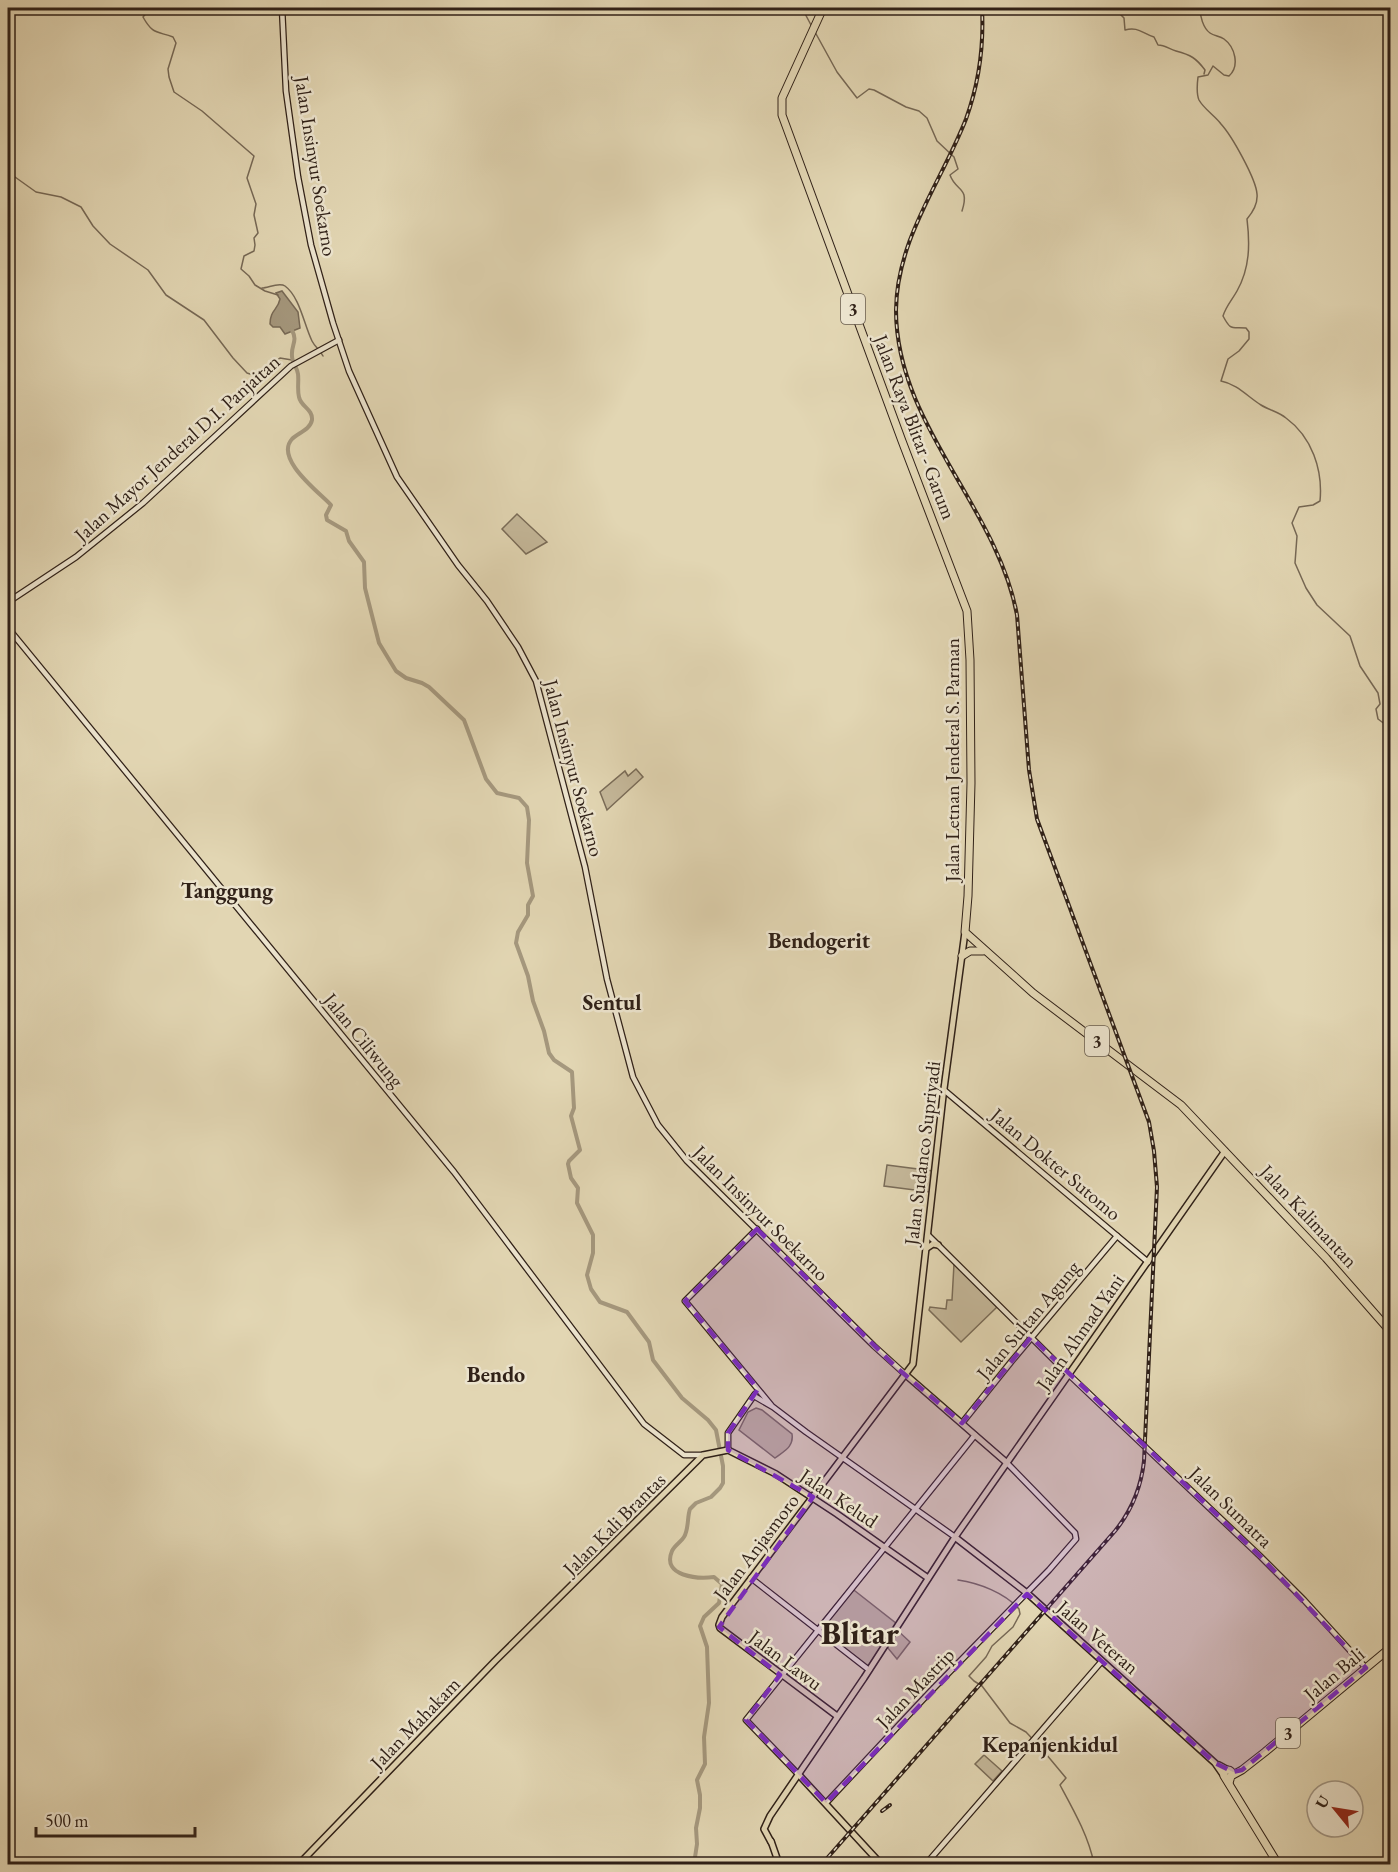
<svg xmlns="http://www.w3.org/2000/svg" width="1398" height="1872" font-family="'EB Garamond',serif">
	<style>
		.green { fill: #c4b799; stroke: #7a6c58; stroke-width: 1.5 }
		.water { fill: #a5987e; stroke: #766855; stroke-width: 1.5 }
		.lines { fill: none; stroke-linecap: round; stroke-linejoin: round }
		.stream { stroke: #766855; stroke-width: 1.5 }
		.river { stroke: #a5987e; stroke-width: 4 }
		.secondary-casing { stroke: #302118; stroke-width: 7 }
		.primary-casing { stroke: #302118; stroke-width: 8 }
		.highway-casing { stroke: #302118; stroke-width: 9 }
		.secondary { stroke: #ece4ce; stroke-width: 4.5 }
		.primary { stroke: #e2d6b3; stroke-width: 5 }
		.highway { stroke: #e2d6b3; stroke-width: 7 }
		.rail-casing { stroke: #302118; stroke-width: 4 }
		.rail { stroke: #ece4ce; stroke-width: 1.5; stroke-dasharray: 4.5; stroke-linecap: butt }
		.marked { fill: #7b2cbf; fill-opacity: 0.2; stroke: #7b2cbf; stroke-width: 4.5; stroke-dasharray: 12 8; stroke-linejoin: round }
		.labels { text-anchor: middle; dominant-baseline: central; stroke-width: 5; stroke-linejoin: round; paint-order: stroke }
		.shield { fill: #ece4ce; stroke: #685c4f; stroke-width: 1.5 }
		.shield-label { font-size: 18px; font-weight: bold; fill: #302118 }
		.street-label { font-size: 20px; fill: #302118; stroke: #ece4ce }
		.quarter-label { font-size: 22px; font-weight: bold; fill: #302118; stroke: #ece4ce }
		.town-label { font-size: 32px; font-weight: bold; fill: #302118; stroke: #ece4ce }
	</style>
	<rect width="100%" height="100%" fill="#e2d6b3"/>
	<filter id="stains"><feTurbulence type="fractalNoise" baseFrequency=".00333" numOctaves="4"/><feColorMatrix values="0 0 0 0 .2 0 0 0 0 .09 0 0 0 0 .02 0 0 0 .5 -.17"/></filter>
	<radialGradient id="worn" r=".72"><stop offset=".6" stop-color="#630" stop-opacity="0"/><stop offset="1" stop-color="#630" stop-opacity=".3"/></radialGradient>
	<g class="green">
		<path d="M 517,514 L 547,542 L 526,554 L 502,529 Z"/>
		<path d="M 636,769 L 643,777 L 607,810 L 600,792 L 625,771 L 628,776 Z"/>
		<path d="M 887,1165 L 933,1171 L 930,1192 L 884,1186 Z"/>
		<path d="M 954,1264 L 997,1307 L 961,1342 L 929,1310 L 930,1307 L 946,1309 L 947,1300 L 952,1300 Z"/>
		<path d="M 756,1408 L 762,1410 L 792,1434 C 794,1447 784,1451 775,1458 L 739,1430 L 748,1412 Z"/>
		<path d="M 850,1587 L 897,1624 L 869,1669 L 815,1629 Z"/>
		<path d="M 896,1629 L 910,1642 L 897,1659 L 887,1647 Z"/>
		<path d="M 984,1755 L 1002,1771 L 993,1781 L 975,1764 Z"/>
	</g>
	<path class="water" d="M 282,291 L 298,312 L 300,328 L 285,334 L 280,327 L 273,327 L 270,324 C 270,310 278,310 280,299 L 276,293 Z"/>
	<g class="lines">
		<g class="stream">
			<path d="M 148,8 L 148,11 L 143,17 C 153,35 157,31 173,37 L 176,43 L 168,69 L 169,77 L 174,92 L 202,111 L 254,156 L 247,178 L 256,204 L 254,215 L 258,233 L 254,238 L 255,245 L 254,251 L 244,256 L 241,269 L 249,276 L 255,285 L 265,291 L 278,295"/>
			<path d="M 802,8 L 811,25"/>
			<path d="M 1114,8 L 1124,18 L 1125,30 C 1138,26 1143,34 1154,37 L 1158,45 C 1165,45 1169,49 1176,51 C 1191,55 1196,58 1205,70 L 1204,74"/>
			<path d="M 1200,8 C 1200,16 1203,28 1210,33 C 1214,36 1220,36 1224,39 C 1235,47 1240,66 1229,76 L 1224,75 L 1213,66 L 1208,75 L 1198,77 C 1197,85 1196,93 1199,100 C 1204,109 1215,116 1221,124 C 1232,136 1256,179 1257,194 C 1258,204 1253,212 1247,219 C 1250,244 1250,268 1237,291 C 1232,300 1226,306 1223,316 C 1231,331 1231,327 1246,328 L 1249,332 L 1249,339 L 1239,351 L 1228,359 L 1221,381 C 1237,384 1248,397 1261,405 C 1269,410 1279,412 1286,418 C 1312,437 1323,470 1320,501 L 1313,505 L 1299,507 L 1292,523 L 1297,536 L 1295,563 L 1306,588 L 1317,605 L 1350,636 L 1360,666 L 1378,693 L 1380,704 L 1376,709 L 1378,719 L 1390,728"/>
			<path d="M 815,32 L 837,72 L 857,98 L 869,89 L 874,90 L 906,107 L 919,111 L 927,118 L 937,141 L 954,157 L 958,169 L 950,175 C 956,192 970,186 962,211"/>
			<path d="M 8,172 L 36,192 L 61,197 L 81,207 L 93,226 L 110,244 L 148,270 L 166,295 L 204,320 L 233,358 L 247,373 L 253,375 L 258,374 L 280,358 L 292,360"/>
			<path d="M 262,288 C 268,288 279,282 285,286 C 300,297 304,325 312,341 C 315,347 320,350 323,356"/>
			<path d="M 958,1580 C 979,1583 1005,1593 1019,1609 L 1020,1614 L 1013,1627 L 992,1646 L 986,1657 L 969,1676 L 974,1681 L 982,1686 L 1010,1723 L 1026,1732 L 1041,1748 L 1066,1778 L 1060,1785 C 1073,1809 1089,1837 1094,1864"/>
		</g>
		<path class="river" d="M 292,330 C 298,342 291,344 292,356 C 292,363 297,367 298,374 C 299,381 297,389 299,397 C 301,407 313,409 312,420 C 310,430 298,433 292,439 C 274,459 320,493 331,505 L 326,515 L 327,520 L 346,531 L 349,541 L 364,562 L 365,588 L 379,643 L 396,671 L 406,678 L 422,683 L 429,687 L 464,720 L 486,779 L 497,793 L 519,798 L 527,807 L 529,820 L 527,863 L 533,896 L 528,905 L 528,915 L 518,932 L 516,943 L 528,976 L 533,1001 L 544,1031 L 549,1053 L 554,1060 L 572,1072 L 574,1108 L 571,1116 L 580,1150 L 569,1161 L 568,1164 L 571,1178 L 578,1188 L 577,1203 L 593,1235 L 593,1253 L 587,1275 L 591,1289 L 600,1302 L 627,1312 L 649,1342 L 653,1360 L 682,1398 L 708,1420 L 716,1430 L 723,1466 L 723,1483 L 720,1488 L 711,1497 L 696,1503 L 690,1509 C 687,1517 689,1529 684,1537 C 681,1542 675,1545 672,1551 C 661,1577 699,1579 714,1577 L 722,1584 L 719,1603 L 704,1617 L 700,1626 L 707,1647 L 709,1703 L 704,1737 L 705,1764 L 697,1780 L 700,1795 L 700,1808 L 696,1828 L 697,1844 L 694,1864"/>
		<defs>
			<g id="secondary">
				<path d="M 282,8 L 286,91 L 298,177 L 311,245 L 333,323 L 349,371 L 397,477 L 458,565 L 487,601 L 518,647 L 536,681 L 585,867 L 607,979 L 633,1077 L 658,1125 L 687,1161 L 874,1346 L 906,1375"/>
				<path d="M 8,602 L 76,557 L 143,503 L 291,366 L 339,340"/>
				<path d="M 8,628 L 454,1172 L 644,1424 L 684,1455 L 703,1455"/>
				<path d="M 944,1090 L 1148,1262"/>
				<path d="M 757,1229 L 685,1301 L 771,1405"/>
				<path d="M 928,1235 L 1063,1369 L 1260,1556 L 1304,1600 L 1366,1668"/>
				<path d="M 754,1396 L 773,1407 L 806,1432 L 955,1537"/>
				<path d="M 962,1423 L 1011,1362 L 1117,1236"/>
				<path d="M 728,1450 L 728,1433 L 755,1394"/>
				<path d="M 751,1578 L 869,1670"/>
				<path d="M 799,1775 L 746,1720 L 975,1435"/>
				<path d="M 826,1803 L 929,1693 L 1049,1570 L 1076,1539 L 1075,1533 L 1007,1463"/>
				<path d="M 926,1864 L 1102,1661"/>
			</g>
			<g id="primary">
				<path d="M 927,1248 L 933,1244 L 938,1245"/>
				<path d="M 906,1375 L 1007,1463"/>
				<path d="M 956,1538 L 1027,1593 L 1215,1763 L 1224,1776"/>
				<path d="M 837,1716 L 720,1628 L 719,1625 L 722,1617 L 913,1364 L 943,1096 L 965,932"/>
				<path d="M 1219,1765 L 1230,1771"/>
				<path d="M 799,1775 L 881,1864"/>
				<path d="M 771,1841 L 779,1864"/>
				<path d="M 771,1842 L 764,1829 L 770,1816 L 864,1678 L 955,1537 L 1225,1151"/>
				<path d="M 299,1864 L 495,1661 L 703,1455 L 728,1450 L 776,1474 L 837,1514 L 928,1578"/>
			</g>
			<g id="highway">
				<path d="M 823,8 L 782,98 L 782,115 L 902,441 L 967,611 L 970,660 L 971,783 L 968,896 L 965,932 L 1033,993 L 1181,1105 L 1326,1258 L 1390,1331"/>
				<path d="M 962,956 L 970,951 L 983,951"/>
				<circle cx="1228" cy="1774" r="4"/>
				<path d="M 1224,1776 L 1278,1864"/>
				<path d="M 1229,1783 L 1231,1776 L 1242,1770 L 1265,1752 L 1390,1648"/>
			</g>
		</defs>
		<use href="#secondary" class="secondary-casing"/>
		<use href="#primary" class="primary-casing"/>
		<use href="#highway" class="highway-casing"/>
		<use href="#secondary" class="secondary"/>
		<use href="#primary" class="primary"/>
		<use href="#highway" class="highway"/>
		<defs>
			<g id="rail">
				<path d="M 882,1811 L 890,1805"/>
				<path d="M 822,1864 L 1115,1531 C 1132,1510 1141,1488 1144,1461 L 1157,1187 L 1154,1151 L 1149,1122 L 1037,819 L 1029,770 L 1017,615 C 997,506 896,425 896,310 C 897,238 941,183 966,119 C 979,83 984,46 982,8"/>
			</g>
		</defs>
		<use href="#rail" class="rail-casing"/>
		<use href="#rail" class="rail"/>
	</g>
	<path class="marked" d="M 757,1229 L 896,1367 L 962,1423 L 1031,1337 L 1260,1556 L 1366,1668 L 1242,1770 L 1233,1772 L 1215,1763 L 1027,1594 L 826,1803 L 746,1720 L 780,1675 L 719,1627 L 813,1497 L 728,1450 L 728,1433 L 758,1389 L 685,1301 Z"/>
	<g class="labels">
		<g class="shield">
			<rect x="841" y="294" width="24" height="30" rx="4.5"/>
			<rect x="1085" y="1026" width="24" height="30" rx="4.5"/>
			<rect x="1276" y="1718" width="24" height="30" rx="4.5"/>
		</g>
		<g class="shield-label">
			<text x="853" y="309">3</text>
			<text x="1097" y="1041">3</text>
			<text x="1288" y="1733">3</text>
		</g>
		<g class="street-label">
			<text transform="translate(316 166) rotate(81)">Jalan Insinyur Soekarno</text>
			<text transform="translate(915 427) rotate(69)">Jalan Raya Blitar - Garum</text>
			<text transform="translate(177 448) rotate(-42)">Jalan Mayor Jenderal D.I. Panjaitan</text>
			<text transform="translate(952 760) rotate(-90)">Jalan Letnan Jenderal S. Parman</text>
			<text transform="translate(574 768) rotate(75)">Jalan Insinyur Soekarno</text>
			<text transform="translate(364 1040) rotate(51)">Jalan Ciliwung</text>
			<text transform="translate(922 1153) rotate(-83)">Jalan Sudanco Supriyadi</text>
			<text transform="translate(1056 1164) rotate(40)">Jalan Dokter Sutomo</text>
			<text transform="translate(761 1213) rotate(45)">Jalan Insinyur Soekarno</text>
			<text transform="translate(1309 1216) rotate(47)">Jalan Kalimantan</text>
			<text transform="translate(1028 1320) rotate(-50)">Jalan Sultan Agung</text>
			<text transform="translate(1080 1332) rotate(-55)">Jalan Ahmad Yani</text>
			<text transform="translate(839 1498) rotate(34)">Jalan Kelud</text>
			<text transform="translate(1231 1507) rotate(44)">Jalan Sumatra</text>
			<text transform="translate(614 1524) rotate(-45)">Jalan Kali Brantas</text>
			<text transform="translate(756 1547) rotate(-53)">Jalan Anjasmoro</text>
			<text transform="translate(1098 1637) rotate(41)">Jalan Veteran</text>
			<text transform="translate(786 1660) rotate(37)">Jalan Lawu</text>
			<text transform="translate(1334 1674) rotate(-40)">Jalan Bali</text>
			<text transform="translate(915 1688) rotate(-46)">Jalan Mastrip</text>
			<text transform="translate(415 1723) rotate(-46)">Jalan Mahakam</text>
		</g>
		<g class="quarter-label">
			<text x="227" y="890">Tanggung</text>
			<text x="819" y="940">Bendogerit</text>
			<text x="612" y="1002">Sentul</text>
			<text x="496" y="1374">Bendo</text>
			<text x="1050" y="1744">Kepanjenkidul</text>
		</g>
		<g class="town-label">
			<text x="860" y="1633">Blitar</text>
		</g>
	</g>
	<rect width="1398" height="1872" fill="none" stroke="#e2d6b3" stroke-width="30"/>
	<rect x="9" y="9" width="1380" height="1854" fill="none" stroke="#302118" stroke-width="3"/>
	<rect x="15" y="15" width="1368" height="1842" fill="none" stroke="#302118" stroke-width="1.5"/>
	<g transform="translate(1335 1809) rotate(300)"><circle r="28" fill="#ece4ce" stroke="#a19685" stroke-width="1.5"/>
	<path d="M0-4.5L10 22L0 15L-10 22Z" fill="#8f2418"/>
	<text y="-9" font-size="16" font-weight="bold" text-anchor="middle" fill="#302118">U</text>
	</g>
	<path d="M36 1827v9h159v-9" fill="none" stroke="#302118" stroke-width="3"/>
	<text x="45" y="1827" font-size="18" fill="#302118" stroke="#ece4ce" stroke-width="4.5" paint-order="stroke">500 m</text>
	<rect width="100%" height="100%" filter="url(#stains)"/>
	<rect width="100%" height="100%" fill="url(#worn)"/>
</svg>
